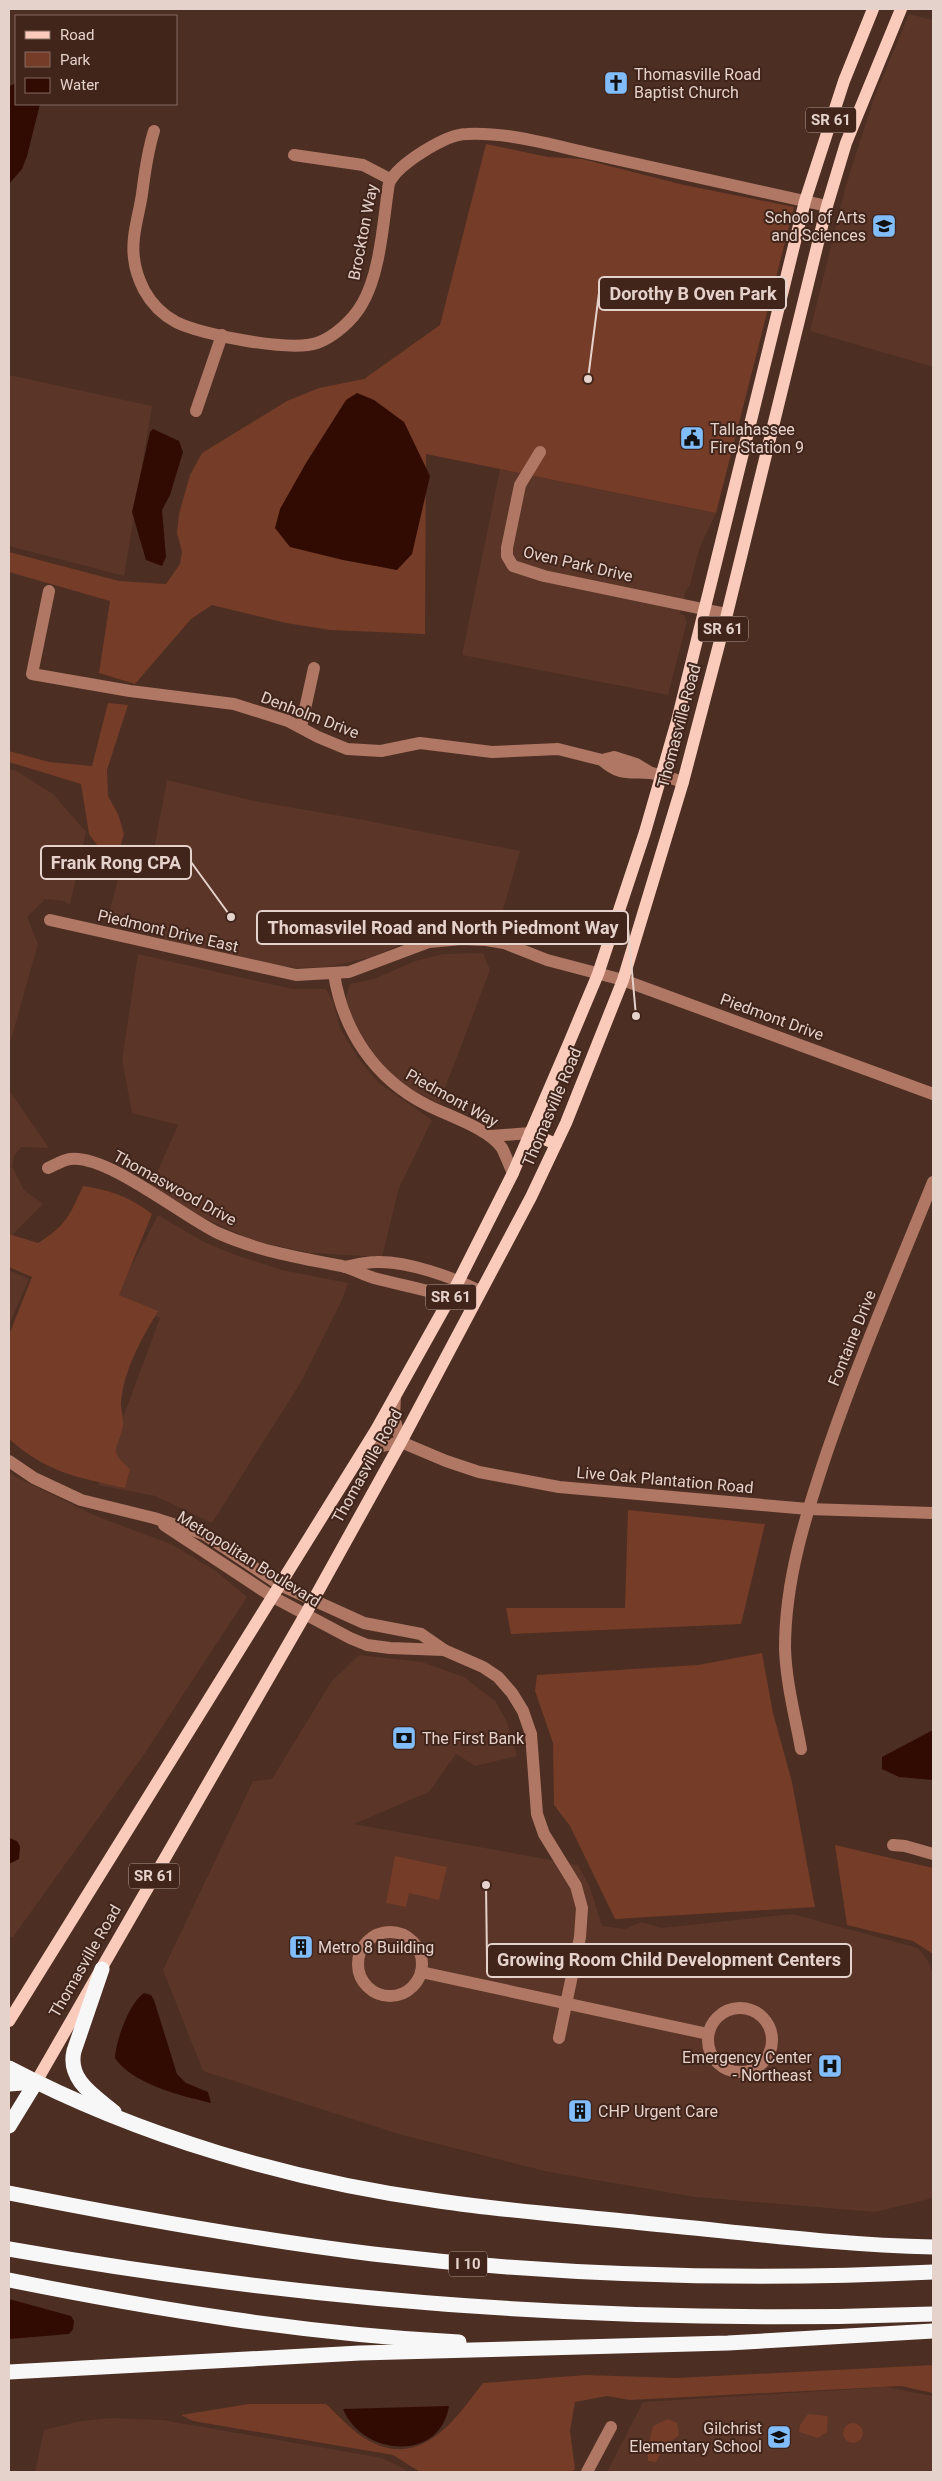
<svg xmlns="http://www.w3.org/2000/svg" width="942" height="2481" font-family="Roboto,sans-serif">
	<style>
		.built { fill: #5a3528 }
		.green { fill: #753c28 }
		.water { fill: #310b01 }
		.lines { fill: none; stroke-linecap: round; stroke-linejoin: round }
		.minor { stroke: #af7764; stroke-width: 12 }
		.major { stroke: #facbbb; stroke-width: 12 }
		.highway { stroke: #f7f7f7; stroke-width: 15 }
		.labels { text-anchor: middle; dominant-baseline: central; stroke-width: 4; stroke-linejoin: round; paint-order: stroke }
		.shield { fill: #41241a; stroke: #b49e96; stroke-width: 1 }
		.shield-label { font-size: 15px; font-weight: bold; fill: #e5d2cb }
		.poi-label { font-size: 16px; fill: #e5d2cb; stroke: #41241a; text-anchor: start }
		.street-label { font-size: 16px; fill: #e5d2cb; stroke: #41241a }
		.leader { fill: none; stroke: #e5d2cb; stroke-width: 2 }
		.callout-dot { fill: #e5d2cb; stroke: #41241a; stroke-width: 2 }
		.callout { fill: #41241a; stroke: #e5d2cb; stroke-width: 2 }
		.callout-label { font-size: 18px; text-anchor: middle; font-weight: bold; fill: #e5d2cb }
	</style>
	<rect width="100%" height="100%" fill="#4c2e23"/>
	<g class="built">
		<path d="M 909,14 L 933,20 L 933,367 L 810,331 L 846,185 L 874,98 Z"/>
		<path d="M 9,375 L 152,406 L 124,576 L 9,546 Z"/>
		<path d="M 500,469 L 716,513 L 700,547 L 690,585 L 686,590 L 680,614 L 684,615 L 687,622 L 668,695 L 462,655 Z"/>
		<path d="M 9,769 L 15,770 L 53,794 L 86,832 L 70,905 L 64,901 L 45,899 L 27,917 L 38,944 L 9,1047 Z"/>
		<path d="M 167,780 L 255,801 L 364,820 L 520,851 L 496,934 L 463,931 L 439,932 L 411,940 L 372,957 L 328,967 L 296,968 L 256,962 L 106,924 L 125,853 L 152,859 Z"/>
		<path d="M 483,953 L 490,970 L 439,1104 L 413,1090 L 389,1073 L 367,1047 L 350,1015 L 346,997 L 350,984 L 374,979 L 415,961 L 443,954 Z"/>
		<path d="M 138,954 L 293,989 L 326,989 L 333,1001 L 340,1028 L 358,1058 L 379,1083 L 432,1120 L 399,1188 L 382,1257 L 311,1253 L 254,1241 L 193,1213 L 151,1186 L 178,1125 L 132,1113 L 122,1060 Z"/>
		<path d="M 9,1090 L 49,1148 L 21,1147 L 14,1156 L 12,1166 L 24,1190 L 43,1204 L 9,1238 Z"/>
		<path d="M 158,1215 L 204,1242 L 236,1255 L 282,1270 L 348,1283 L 342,1300 L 301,1382 L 212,1523 L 155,1496 L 98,1485 L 160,1318 L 115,1298 Z"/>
		<path d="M 9,1270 L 29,1279 L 9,1325 Z"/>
		<path d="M 9,1471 L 16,1477 L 96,1516 L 171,1544 L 216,1571 L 247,1597 L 145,1753 L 13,1937 L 9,1937 Z"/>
		<path d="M 359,1655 L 422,1662 L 464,1677 L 496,1702 L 507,1722 L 517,1756 L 475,1766 L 456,1754 L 429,1792 L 354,1824 L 578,1865 L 590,1887 L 602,1926 L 625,1929 L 641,1922 L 661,1928 L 792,1914 L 918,1948 L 928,1961 L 933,1974 L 933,2198 L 875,2212 L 695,2197 L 549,2172 L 402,2135 L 203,2071 L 163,1970 L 253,1781 L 272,1779 L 331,1682 Z"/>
		<path d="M 886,2387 L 933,2396 L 933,2472 L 607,2472 L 643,2402 Z"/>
		<path d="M 111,2418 L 163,2420 L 382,2458 L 405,2469 L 406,2472 L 35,2472 L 44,2430 L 81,2421 Z"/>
	</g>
	<g class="green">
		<path d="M 486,144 L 548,157 L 582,159 L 684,185 L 794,207 L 716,513 L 426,454 L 425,634 L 330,630 L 286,623 L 212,605 L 191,619 L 135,684 L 99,673 L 110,601 L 9,572 L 9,552 L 119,581 L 166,584 L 180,564 L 182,552 L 177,533 L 179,514 L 190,475 L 202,453 L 287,401 L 319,388 L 364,379 L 440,325 Z"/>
		<path d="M 108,703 L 128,705 L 107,770 L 108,796 L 118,814 L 124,834 L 119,851 L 103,853 L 89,834 L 81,784 L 9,762 L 9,751 L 49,762 L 92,766 Z"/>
		<path d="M 83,1186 C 110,1190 130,1197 152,1214 L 119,1295 L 158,1311 C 141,1340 124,1369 121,1403 C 121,1410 124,1419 123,1426 C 118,1450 107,1449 130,1469 L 125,1488 C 76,1477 48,1473 9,1439 L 9,1335 L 32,1277 L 9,1267 L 9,1234 L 38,1243 C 67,1225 69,1216 83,1186 Z"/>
		<path d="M 628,1510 L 765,1524 L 741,1624 L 511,1634 L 506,1608 L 625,1608 Z"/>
		<path d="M 762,1653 L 773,1713 L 792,1782 L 815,1907 L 615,1919 L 570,1826 L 554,1805 L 553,1743 L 535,1691 L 537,1675 L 698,1665 Z"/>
		<path d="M 835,1845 L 933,1868 L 933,1954 L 913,1941 L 847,1925 Z"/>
		<path d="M 395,1856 L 447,1867 L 439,1900 L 409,1893 L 406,1907 L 386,1903 Z"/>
		<path d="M 933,2365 L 933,2393 L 901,2386 L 630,2400 L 607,2396 L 575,2402 L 570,2431 L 575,2469 L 572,2472 L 420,2472 L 393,2455 L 193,2421 L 181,2415 L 249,2404 L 326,2404 C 339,2416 351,2430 366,2439 C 420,2471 454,2421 483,2383 L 586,2375 L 676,2378 Z"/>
		<path d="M 808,2414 L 828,2416 L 827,2432 L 818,2438 L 799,2432 L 800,2425 Z"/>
		<path d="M 668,2419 L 677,2423 L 679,2435 L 664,2447 L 656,2462 L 648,2461 C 647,2458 651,2430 653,2426 Z"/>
		<circle cx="853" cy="2433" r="10"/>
	</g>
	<g class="water">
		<path d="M 15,84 L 16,104 L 40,104 L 27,156 L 22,169 L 9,184 L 9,86 Z"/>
		<path d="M 357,393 L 374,400 L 404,422 L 430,476 L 412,554 L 397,570 L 343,560 L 290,547 L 275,528 L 280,509 L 306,463 L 346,400 Z"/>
		<path d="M 153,429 L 179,441 L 183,452 L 170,495 L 162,510 L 166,557 L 162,566 L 146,560 L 132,512 L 150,432 Z"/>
		<path d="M 933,1730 L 933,1780 L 899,1777 L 882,1769 L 882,1757 Z"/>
		<path d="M 9,1838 L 17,1841 L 20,1846 L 19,1859 L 9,1864 Z"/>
		<path d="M 144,1993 L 151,1995 L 154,2000 L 177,2074 L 186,2083 L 208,2092 L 211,2103 C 182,2096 132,2084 115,2058 C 116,2040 129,2003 144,1993 Z"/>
		<path d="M 9,2299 L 71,2316 L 74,2321 L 73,2329 L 69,2334 L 9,2339 Z"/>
		<path d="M 449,2406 C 440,2463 362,2456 343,2409 Z"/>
	</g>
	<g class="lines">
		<g class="minor">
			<path d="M 154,131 C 147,153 145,172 142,194 C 139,215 131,237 134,258 C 135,269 139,280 144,290 C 151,303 163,315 176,322 C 201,335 290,352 317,343 C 334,337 353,320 362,304 C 381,272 383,220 389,183 C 398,164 446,134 467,134 C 511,132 555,146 597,155 C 674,172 750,189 827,206"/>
			<path d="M 294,155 L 363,165 L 390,179"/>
			<path d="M 196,411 L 222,335"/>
			<path d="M 540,452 L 520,485 L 507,548 L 507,556 L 513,566 L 544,576 L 727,614"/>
			<path d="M 49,591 L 32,674 L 130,691 L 234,704 L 288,721 L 318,737 L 347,749 L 381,751 L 420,743 L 492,752 L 558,749 L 602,760 L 614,757 L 636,764 L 651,773"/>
			<path d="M 301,727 L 314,668"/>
			<path d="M 602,760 C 621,777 630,771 651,773 C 662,775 673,779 683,782"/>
			<path d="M 50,920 L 296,975 L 349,972 L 429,942 L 461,939 L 486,940 L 504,943 L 547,960 L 623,980 L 933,1094"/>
			<path d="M 334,974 C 343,1031 375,1079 427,1105 C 448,1116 488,1128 502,1148 C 506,1156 509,1165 513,1173"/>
			<path d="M 491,1136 L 530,1133"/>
			<path d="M 48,1168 C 55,1165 63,1160 70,1159 C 107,1154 182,1216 218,1233 C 258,1251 299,1258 342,1266 C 353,1269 364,1275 374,1278 C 408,1287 441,1292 473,1306"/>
			<path d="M 345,1267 C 355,1265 366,1262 376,1262 C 408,1261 452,1277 480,1291"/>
			<path d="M 395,1396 L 394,1417 L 401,1442"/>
			<path d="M 361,1455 L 378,1447 L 401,1442 L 446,1461 L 479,1472 L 559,1487 L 808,1509 L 933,1513"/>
			<path d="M 9,1461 L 34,1478 L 81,1500 L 154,1518 L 204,1534 L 280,1585 L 364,1623 L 421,1634 L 444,1650 L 483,1667 L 498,1677 L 512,1693 L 523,1711 L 531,1734 L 537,1814 L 544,1834 L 576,1886 L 582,1908 L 580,1937 L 559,2038"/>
			<path d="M 164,1525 L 273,1597 L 350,1638 L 367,1645 L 390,1648 L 444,1650"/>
			<path d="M 801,1749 C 795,1716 786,1682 785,1648 C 785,1579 806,1514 828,1449 C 859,1359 897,1271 933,1182"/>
			<path d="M 893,1845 L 905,1846 L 933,1854"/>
			<circle cx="390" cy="1964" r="32"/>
			<path d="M 421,1972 L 708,2034"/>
			<circle cx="740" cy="2040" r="32"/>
			<path d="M 587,2472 L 611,2427"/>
		</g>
		<g class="major">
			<path d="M 530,1133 L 556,1144"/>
			<path d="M 9,2021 L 376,1430 L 451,1296 L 513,1173 L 569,1043 L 598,974 L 645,832 L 677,721 L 805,201 L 844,81 L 873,9"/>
			<path d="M 36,2082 L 305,1615 L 401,1442 L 531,1197 L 566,1123 L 623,980 L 683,782 L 727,614 L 827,206 L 846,143 L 901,9"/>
		</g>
		<g class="highway">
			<path d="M 102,1969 L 74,2051 C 67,2080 95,2096 114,2112"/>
			<path d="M 9,2068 C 140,2137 293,2181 439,2201 C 507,2211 575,2216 643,2223 C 740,2232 836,2245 933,2247"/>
			<path d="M 9,2084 L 36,2082"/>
			<path d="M 9,2126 L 36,2082"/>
			<path d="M 9,2193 C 130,2217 250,2239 373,2254 C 559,2276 746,2281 933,2272"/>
			<path d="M 9,2249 C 314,2303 623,2325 933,2314"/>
			<path d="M 9,2280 C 158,2310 307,2334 459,2342"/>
			<path d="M 9,2372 L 360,2353 L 728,2343 L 933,2331"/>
		</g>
	</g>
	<defs>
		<symbol id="church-square" viewBox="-11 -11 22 22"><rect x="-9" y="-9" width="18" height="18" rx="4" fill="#80bdfa" stroke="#41241a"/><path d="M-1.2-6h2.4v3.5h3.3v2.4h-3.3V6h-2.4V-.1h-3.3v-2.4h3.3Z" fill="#111"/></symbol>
		<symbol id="school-square" viewBox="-11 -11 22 22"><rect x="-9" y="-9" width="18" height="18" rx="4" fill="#80bdfa" stroke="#41241a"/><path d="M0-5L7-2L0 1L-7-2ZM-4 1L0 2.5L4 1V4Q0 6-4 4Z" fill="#111"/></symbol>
		<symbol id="civic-square" viewBox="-11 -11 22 22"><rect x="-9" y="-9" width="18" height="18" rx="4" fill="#80bdfa" stroke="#41241a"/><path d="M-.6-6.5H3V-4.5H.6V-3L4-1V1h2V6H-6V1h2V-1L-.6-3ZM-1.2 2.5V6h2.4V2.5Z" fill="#111"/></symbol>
		<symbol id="bank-square" viewBox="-11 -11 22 22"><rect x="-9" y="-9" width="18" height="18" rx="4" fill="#80bdfa" stroke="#41241a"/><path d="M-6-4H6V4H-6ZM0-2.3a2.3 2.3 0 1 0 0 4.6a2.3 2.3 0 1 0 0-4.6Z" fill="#111"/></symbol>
		<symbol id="building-square" viewBox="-11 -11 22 22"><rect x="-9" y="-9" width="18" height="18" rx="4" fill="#80bdfa" stroke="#41241a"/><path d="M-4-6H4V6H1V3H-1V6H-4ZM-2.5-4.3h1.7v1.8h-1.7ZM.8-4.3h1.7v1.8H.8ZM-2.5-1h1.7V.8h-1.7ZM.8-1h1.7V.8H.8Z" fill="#111"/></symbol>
		<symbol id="hospital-square" viewBox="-11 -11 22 22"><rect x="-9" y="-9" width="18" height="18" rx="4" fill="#80bdfa" stroke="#41241a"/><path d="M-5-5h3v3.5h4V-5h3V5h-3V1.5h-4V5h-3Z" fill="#111"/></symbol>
	</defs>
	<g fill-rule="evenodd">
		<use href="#church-square" x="602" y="69" width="28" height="28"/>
		<use href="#school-square" x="870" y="212" width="28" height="28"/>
		<use href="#civic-square" x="678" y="424" width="28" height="28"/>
		<use href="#bank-square" x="390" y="1724" width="28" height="28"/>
		<use href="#building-square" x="287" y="1933" width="28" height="28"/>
		<use href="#hospital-square" x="816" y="2052" width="28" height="28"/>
		<use href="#building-square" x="566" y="2097" width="28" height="28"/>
		<use href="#school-square" x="765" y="2423" width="28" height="28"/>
	</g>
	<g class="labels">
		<g class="shield">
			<rect x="806" y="107.5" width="50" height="25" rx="4"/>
			<rect x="698" y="616.5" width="50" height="25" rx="4"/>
			<rect x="426" y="1284.5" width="50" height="25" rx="4"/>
			<rect x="129" y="1863.5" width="50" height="25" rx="4"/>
			<rect x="449" y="2251.5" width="38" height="25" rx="4"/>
		</g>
		<g class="shield-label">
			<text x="831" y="120">SR 61</text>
			<text x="723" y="629">SR 61</text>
			<text x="451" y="1297">SR 61</text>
			<text x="154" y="1876">SR 61</text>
			<text x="468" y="2264">I 10</text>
		</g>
		<g class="poi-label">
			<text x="634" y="74">Thomasville Road<tspan x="634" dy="18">Baptist Church</tspan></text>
			<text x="866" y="217" text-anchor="end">School of Arts<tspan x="866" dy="18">and Sciences</tspan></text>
			<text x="710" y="429">Tallahassee<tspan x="710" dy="18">Fire Station 9</tspan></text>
			<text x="422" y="1738">The First Bank</text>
			<text x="318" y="1947">Metro 8 Building</text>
			<text x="812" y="2057" text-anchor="end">Emergency Center<tspan x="812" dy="18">- Northeast</tspan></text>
			<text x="598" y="2111">CHP Urgent Care</text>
			<text x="762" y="2428" text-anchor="end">Gilchrist<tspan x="762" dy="18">Elementary School</tspan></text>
		</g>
		<g class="street-label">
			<text transform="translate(363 232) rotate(-79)">Brockton Way</text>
			<text transform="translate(578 564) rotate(13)">Oven Park Drive</text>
			<text transform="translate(310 715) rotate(21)">Denholm Drive</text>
			<text transform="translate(679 726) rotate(-75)">Thomasville Road</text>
			<text transform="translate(168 931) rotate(13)">Piedmont Drive East</text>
			<text transform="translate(772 1017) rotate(20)">Piedmont Drive</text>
			<text transform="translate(452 1098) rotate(29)">Piedmont Way</text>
			<text transform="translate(552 1107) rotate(-67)">Thomasville Road</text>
			<text transform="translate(175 1188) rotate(29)">Thomaswood Drive</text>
			<text transform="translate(852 1338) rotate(-68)">Fontaine Drive</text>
			<text transform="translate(367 1466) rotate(-61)">Thomasville Road</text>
			<text transform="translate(665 1480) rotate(5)">Live Oak Plantation Road</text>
			<text transform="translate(249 1559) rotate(32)">Metropolitan Boulevard</text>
			<text transform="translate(85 1961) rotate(-60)">Thomasville Road</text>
		</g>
	</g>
	<path class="leader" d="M588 379L599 293M231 917L191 862M636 1016L628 928M486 1885L487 1960"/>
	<g class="callout-dot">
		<circle cx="588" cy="379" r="5"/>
		<circle cx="231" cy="917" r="5"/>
		<circle cx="636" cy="1016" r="5"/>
		<circle cx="486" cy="1885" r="5"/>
	</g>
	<g class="callout">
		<rect x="599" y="277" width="187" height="33" rx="5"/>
		<rect x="41" y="846" width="150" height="33" rx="5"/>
		<rect x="257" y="911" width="371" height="33" rx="5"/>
		<rect x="487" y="1944" width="364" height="33" rx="5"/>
	</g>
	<g class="callout-label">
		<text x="693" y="300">Dorothy B Oven Park</text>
		<text x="116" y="869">Frank Rong CPA</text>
		<text x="443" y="934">Thomasvilel Road and North Piedmont Way</text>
		<text x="669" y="1966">Growing Room Child Development Centers</text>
	</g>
	<rect width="942" height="2481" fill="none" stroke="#e5d2cb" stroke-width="20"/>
	<rect x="15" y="15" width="162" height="90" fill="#41241a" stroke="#836a61"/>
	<rect x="25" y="31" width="25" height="8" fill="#facbbb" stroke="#836a61"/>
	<text x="60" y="40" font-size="15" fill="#e5d2cb">Road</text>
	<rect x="25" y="52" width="25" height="15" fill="#753c28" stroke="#836a61"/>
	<text x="60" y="65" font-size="15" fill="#e5d2cb">Park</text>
	<rect x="25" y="78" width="25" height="15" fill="#310b01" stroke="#836a61"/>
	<text x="60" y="90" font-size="15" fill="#e5d2cb">Water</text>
</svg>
